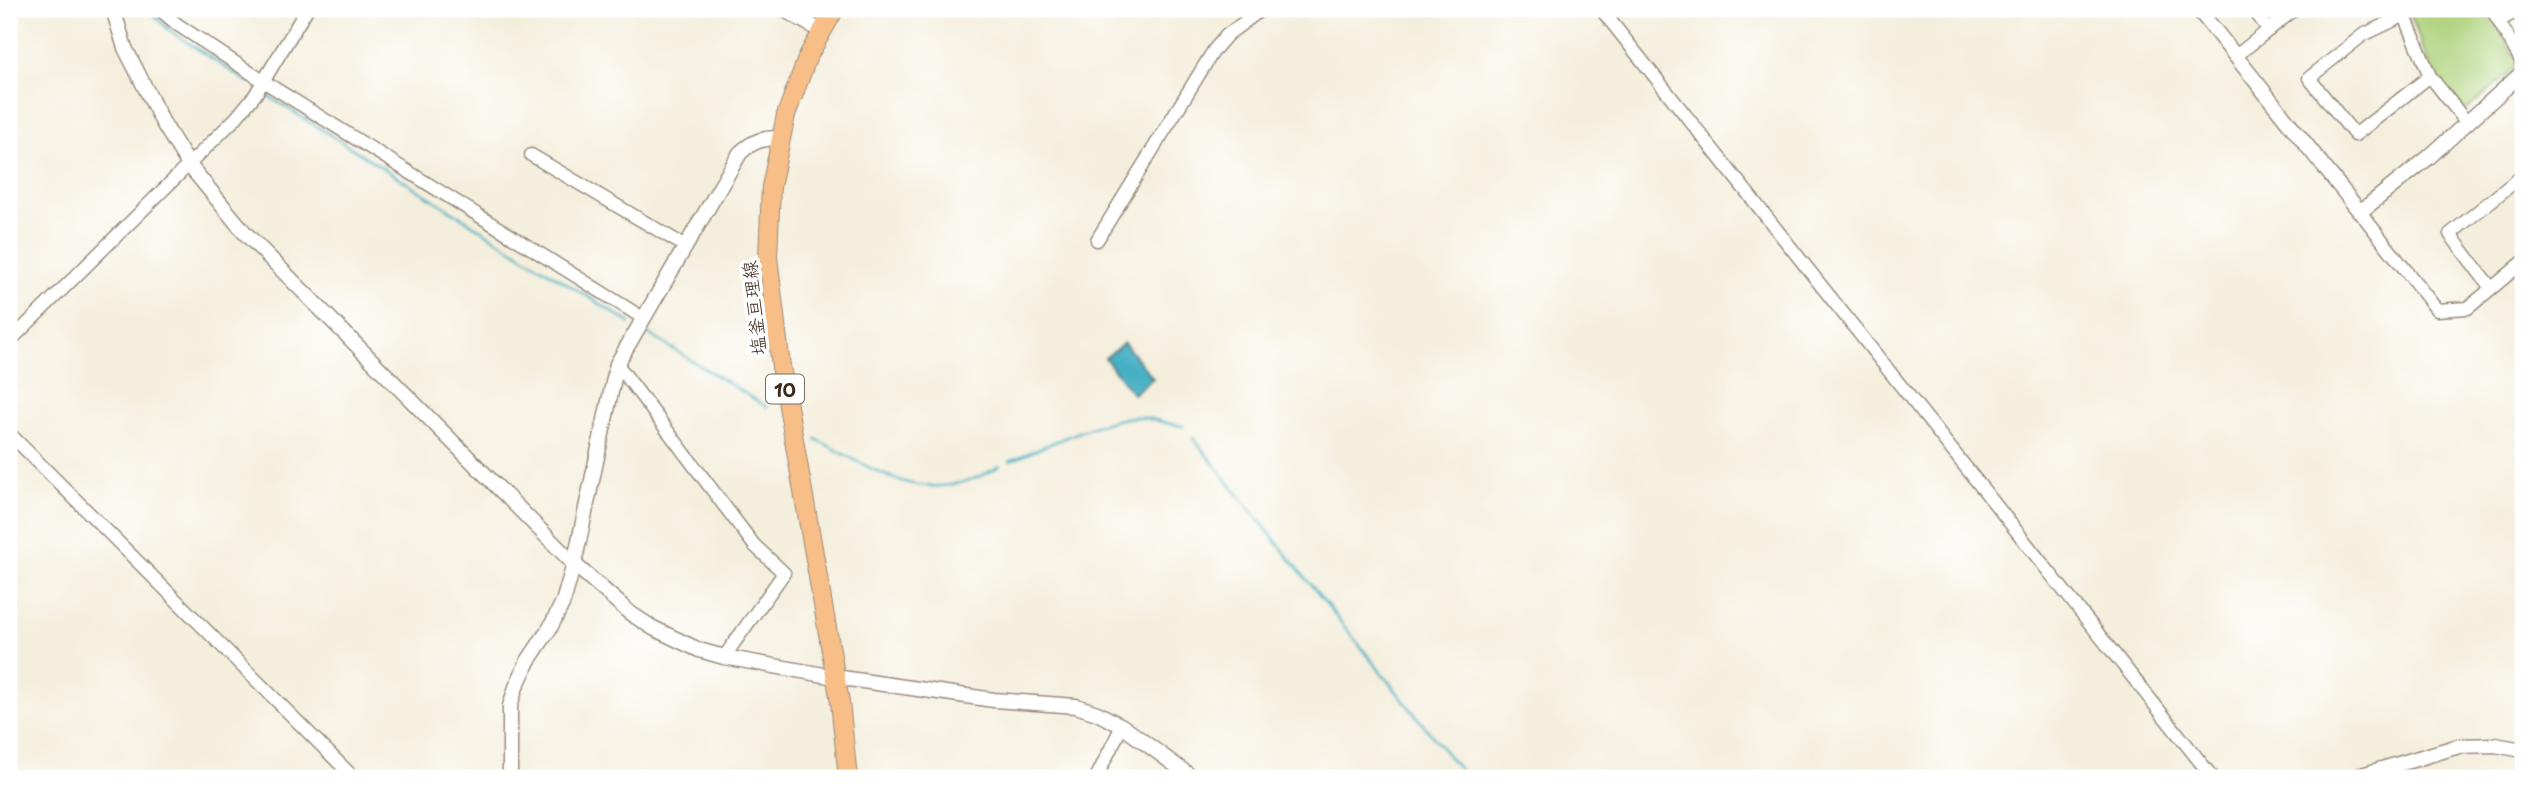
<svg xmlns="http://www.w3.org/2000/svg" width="2532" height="787" font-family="'Playpen Sans','Klee One',sans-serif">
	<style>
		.green { fill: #add17a; stroke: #747e4c; stroke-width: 2 }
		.water { fill: #44afc3; stroke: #406c70; stroke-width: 2 }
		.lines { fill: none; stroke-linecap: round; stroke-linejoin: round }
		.stream { stroke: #44afc3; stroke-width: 2.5 }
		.minor-casing { stroke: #988c7d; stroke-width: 15 }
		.tertiary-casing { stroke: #988c7d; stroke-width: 17 }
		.primary-casing { stroke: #988c7d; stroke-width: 20 }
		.minor { stroke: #fff; stroke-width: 12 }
		.tertiary { stroke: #fff; stroke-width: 14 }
		.primary { stroke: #f7be88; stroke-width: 18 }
		.labels { text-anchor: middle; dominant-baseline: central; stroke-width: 7; stroke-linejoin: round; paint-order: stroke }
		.shield { fill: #fff; stroke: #766a62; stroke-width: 2 }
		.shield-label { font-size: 18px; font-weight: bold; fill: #3b2a1e }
		.street-label { font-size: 19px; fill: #3b2a1e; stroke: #fff }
	</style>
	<rect width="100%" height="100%" fill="#fff"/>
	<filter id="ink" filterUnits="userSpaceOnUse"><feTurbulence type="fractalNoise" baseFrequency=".0143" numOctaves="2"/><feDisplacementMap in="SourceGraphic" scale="14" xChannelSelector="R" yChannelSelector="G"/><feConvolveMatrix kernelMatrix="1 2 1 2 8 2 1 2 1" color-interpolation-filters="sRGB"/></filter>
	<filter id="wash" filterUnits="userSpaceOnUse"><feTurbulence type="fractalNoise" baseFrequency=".00686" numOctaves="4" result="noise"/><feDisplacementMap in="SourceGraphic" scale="28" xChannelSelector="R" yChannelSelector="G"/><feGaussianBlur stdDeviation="1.57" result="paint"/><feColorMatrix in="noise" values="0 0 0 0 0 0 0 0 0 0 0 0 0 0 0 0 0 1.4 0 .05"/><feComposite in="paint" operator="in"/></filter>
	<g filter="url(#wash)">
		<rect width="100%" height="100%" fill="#f4eedc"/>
		<path class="green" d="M 2420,9 L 2488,9 L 2517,61 L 2514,69 L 2468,109 L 2460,109 L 2434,77 L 2410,14 Z"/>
		<path class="water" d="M 1124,343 L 1153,378 L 1133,394 L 1105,358 Z"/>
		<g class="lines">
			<g class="stream">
				<path d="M 147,9 L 172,32 L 250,84"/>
				<path d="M 265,94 L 630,323"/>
				<path d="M 647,333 L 767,407"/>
				<path d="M 1193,438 L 1466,778"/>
				<path d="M 816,439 C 883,474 926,510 1000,466"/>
				<path d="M 1010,461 C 1042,448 1104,418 1135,417 C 1151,417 1167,425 1183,426"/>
			</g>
		</g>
	</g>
	<g filter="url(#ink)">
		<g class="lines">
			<defs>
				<g id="minor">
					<path d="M 159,9 L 178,25 L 263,81 L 643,318"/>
					<path d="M 1601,9 L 2213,778"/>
					<path d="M 2253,9 L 2269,30"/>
					<path d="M 2402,9 L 2430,76 L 2467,123"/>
					<path d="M 2492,9 L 2523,64"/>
					<path d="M 2405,15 L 2363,35 L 2309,78 L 2355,135 L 2430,76"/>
					<path d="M 2499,21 L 2521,9"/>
					<path d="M 2236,56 L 2295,9"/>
					<path d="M 531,155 L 685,246"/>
					<path d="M 2360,212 L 2437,310 L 2468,308 L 2523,262"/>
					<path d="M 1097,240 L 1214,50 L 1227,35 L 1262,9"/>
					<path d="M 2491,288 L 2450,234 L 2523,175"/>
					<path d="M 9,342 L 236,118 L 255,95 L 307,9"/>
					<path d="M 617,364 L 754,545 L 784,573 L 724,657"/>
					<path d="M 9,433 L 354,778"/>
					<path d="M 1096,778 L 1122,726"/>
				</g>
				<g id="tertiary">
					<path d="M 113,9 L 125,48 L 163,123 L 189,165 L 245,233 L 574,564 L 630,613 L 653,628 L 699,650 L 724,657 L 835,677 L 994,700 L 1076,706 L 1097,713 L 1122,726 L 1193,778"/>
					<path d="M 783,9 L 821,31"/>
					<path d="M 2198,9 L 2360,212 L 2428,158 L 2523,72"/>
					<path d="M 510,778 L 510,706 L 516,687 L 528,661 L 550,628 L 563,602 L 574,564 L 617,364 L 740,153 C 753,141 762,138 780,138"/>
					<path d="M 2352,778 L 2459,746 L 2495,745 L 2523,750"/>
				</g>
				<path id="primary" d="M 835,9 L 808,56 L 786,115 L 771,187 L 768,257 L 781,366 L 840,702 L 848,778"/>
			</defs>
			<use href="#minor" class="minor-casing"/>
			<use href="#tertiary" class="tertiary-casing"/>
			<use href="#primary" class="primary-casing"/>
			<use href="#minor" class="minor"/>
			<use href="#tertiary" class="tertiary"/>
			<use href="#primary" class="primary"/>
		</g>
	</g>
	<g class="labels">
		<rect class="shield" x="766" y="374.5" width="38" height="29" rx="5"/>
		<g class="shield-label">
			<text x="785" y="389">10</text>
		</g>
		<g class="street-label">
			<text transform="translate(753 308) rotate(-96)">塩釜亘理線</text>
		</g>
	</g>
	<rect width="2532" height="787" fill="none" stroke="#fff" stroke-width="35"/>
</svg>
